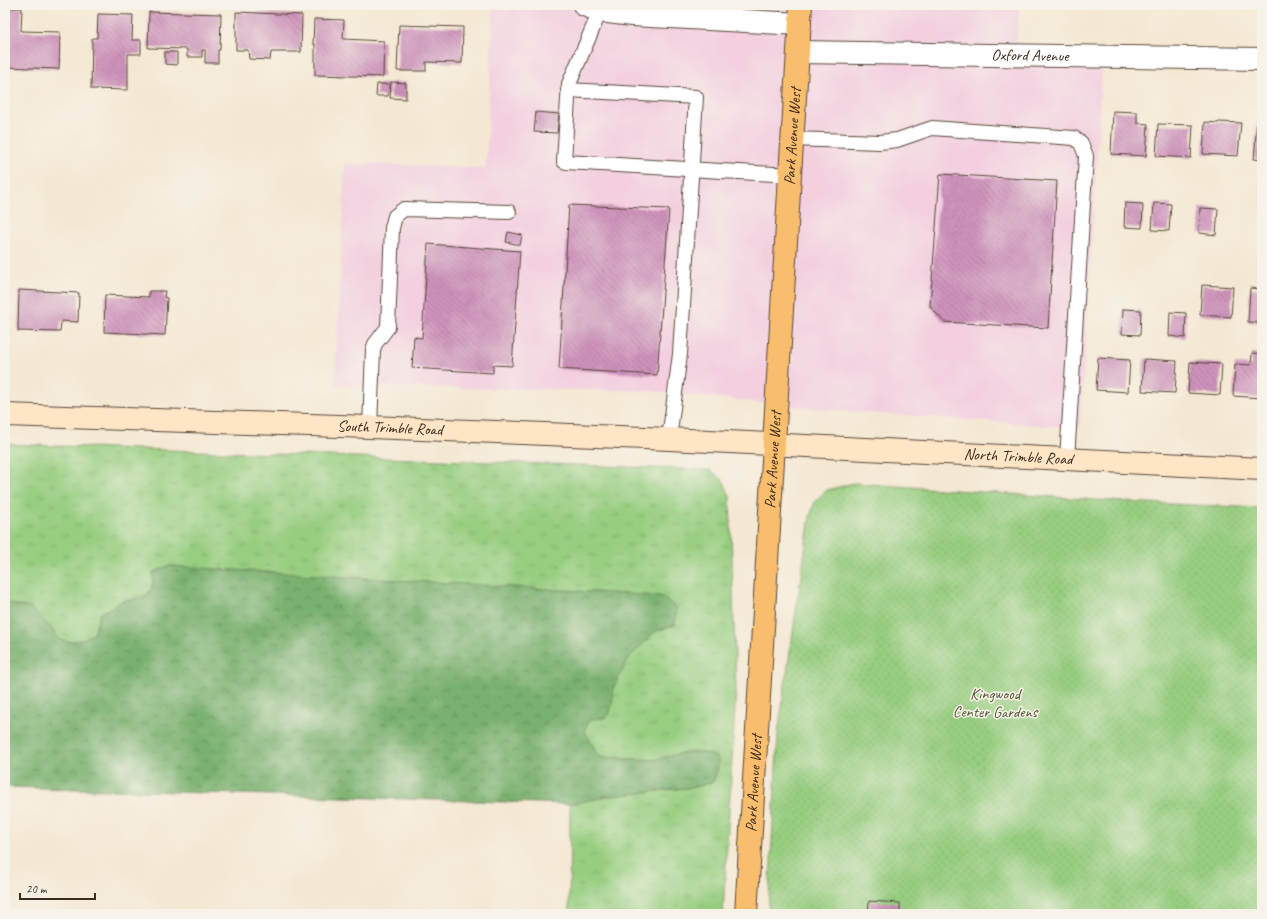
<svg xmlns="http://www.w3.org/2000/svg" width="1267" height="919" font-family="Caveat,sans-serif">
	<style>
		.built { fill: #f3cfe0 }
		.grass { fill: url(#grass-tufts); stroke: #697c4f }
		.forest { fill: url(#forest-crowns); stroke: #5a6e46 }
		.garden { fill: url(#garden-dots); stroke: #697c4f }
		.building { fill: url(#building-back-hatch) }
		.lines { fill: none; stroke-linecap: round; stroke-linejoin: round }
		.service-casing { stroke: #574639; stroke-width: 16 }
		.minor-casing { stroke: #574639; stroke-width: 24 }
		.secondary-casing { stroke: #574639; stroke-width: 24 }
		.primary-casing { stroke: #574639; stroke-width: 24 }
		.service { stroke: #fff; stroke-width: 14 }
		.minor { stroke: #fff; stroke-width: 22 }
		.secondary { stroke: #fde5c5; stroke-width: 22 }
		.primary { stroke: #f9be6d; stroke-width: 22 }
		.labels { text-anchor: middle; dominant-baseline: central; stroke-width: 3; stroke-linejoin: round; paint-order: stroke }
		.street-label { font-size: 16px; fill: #3b2a1e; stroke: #f7f3e8 }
		.park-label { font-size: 16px; fill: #525336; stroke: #f7f3e8 }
	</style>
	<defs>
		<pattern id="grass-tufts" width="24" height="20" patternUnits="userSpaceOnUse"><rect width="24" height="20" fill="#97ce80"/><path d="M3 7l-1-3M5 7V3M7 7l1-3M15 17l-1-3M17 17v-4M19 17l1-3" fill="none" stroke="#83b16e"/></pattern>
		<pattern id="forest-crowns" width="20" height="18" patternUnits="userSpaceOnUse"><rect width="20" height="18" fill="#79b16e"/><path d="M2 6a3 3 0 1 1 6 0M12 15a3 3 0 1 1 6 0" fill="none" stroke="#64905a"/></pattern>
		<pattern id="garden-dots" width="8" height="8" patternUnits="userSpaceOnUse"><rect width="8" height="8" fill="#97ce80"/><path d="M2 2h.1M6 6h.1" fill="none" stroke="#83b16e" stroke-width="1.8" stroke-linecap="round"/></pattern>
		<pattern id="building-back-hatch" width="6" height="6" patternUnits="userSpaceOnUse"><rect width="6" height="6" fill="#cf93bc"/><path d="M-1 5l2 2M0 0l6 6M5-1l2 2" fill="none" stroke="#a97898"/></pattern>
	</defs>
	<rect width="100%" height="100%" fill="#f7f3e8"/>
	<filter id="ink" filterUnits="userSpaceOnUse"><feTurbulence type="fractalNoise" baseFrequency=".025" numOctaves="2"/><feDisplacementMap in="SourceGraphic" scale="8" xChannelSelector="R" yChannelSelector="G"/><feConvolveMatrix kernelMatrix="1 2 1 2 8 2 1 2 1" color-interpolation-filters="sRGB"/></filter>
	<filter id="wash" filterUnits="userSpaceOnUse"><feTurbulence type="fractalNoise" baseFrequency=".012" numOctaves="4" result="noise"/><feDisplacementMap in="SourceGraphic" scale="16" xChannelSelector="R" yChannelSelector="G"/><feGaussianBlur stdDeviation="0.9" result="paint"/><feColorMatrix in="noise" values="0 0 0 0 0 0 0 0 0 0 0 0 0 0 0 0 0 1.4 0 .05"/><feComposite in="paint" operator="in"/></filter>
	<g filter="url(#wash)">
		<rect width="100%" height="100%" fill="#f4e8d3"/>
		<path class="built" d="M 493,5 L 1019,5 L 1016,54 L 1103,56 L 1080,428 L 842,411 L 650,391 L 335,386 L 345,163 L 486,168 Z"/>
		<path class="grass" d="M 5,444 L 710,470 L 723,480 L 730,496 L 736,690 L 723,914 L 569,914 L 570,804 L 610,796 L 695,787 L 713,782 L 686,752 L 655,760 L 600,757 L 590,740 L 583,731 L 590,719 L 604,718 L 612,705 L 613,688 L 629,658 L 656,631 L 675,625 L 153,572 L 153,584 L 149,593 L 141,598 L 122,601 L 100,614 L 94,634 L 81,640 L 68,642 L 59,639 L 50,627 L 32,609 L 5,602 Z"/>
		<path class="forest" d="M 169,566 L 660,596 L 677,608 L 675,625 L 656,631 L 629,658 L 613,688 L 612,705 L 609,715 L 604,718 L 590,719 L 584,731 L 590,740 L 600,757 L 655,760 L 686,752 L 700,752 L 712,755 L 718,759 L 718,769 L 713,782 L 695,787 L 610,796 L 570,804 L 5,787 L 5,602 L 32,609 L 50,627 L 59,639 L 68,642 L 81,640 L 94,634 L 100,614 L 122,601 L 141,598 L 149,593 L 153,584 L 153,572 Z"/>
		<path class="garden" d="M 854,483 L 1126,502 L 1262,508 L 1262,914 L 768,914 L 778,733 L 810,516 L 815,501 L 827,490 Z"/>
		<g id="blocks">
			<g class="building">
				<path d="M 5,8 L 22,8 L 21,31 L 60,32 L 59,69 L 5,67 Z"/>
				<path d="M 149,12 L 221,14 L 220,50 L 218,50 L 218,63 L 205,63 L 205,50 L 202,50 L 202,57 L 187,57 L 187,49 L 148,48 Z"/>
				<path d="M 236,12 L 302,15 L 301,52 L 271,52 L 270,60 L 249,59 L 248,50 L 236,50 Z"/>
				<path d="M 98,14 L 133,15 L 132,40 L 141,40 L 141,54 L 128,54 L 128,90 L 91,89 L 92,38 L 97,38 Z"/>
				<path d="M 314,19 L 344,20 L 343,39 L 384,41 L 383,77 L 315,75 L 315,44 L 313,44 Z"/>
				<path d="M 399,25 L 463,27 L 462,63 L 426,62 L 426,71 L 397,71 Z"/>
				<path d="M 165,52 L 177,52 L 177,65 L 165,64 Z"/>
				<path d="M 391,82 L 406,83 L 406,99 L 390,98 Z"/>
				<path d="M 377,84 L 389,84 L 388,96 L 376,96 Z"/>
				<path d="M 1113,111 L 1137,112 L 1137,123 L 1148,124 L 1146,156 L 1111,154 Z"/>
				<path d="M 536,112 L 559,114 L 557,133 L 534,132 Z"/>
				<path d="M 1257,121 L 1262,121 L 1262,160 L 1254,159 Z"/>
				<path d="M 1205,122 L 1218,123 L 1219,122 L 1241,123 L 1238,156 L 1203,154 Z"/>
				<path d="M 1158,124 L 1193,125 L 1191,158 L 1156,156 Z"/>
				<path d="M 940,174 L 1057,181 L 1048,328 L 944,322 L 930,306 Z"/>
				<path d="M 1125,203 L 1143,204 L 1142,228 L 1124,227 Z"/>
				<path d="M 1154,203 L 1171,204 L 1169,231 L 1152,230 Z"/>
				<path d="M 569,205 L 669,209 L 657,375 L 559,369 Z"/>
				<path d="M 1200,208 L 1218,209 L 1216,235 L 1199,233 Z"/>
				<path d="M 508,232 L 522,235 L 520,245 L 506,242 Z"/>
				<path d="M 428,244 L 520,251 L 512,366 L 493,365 L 493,373 L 412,368 L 414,337 L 422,338 Z"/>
				<path d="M 1202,285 L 1233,287 L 1231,317 L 1200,315 Z"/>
				<path d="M 1250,288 L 1262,289 L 1262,323 L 1248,322 Z"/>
				<path d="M 19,290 L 79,293 L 78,322 L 61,321 L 60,332 L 18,331 Z"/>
				<path d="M 149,291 L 165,291 L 164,297 L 167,298 L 165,335 L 104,332 L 105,295 L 149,297 Z"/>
				<path d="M 1123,309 L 1141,310 L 1140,335 L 1122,334 Z"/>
				<path d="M 1170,312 L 1186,313 L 1185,338 L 1169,336 Z"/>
				<path d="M 1252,353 L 1262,354 L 1262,398 L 1233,396 L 1235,364 L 1251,365 Z"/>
				<path d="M 1098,358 L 1130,360 L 1128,392 L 1096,390 Z"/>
				<path d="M 1144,359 L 1177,361 L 1175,393 L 1142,391 Z"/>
				<path d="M 1190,362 L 1222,364 L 1220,395 L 1188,393 Z"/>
				<path d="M 869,901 L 900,903 L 900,914 L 868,914 Z"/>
			</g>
		</g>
	</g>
	<g filter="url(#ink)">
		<use href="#blocks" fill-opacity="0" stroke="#574639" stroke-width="1"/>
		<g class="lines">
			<defs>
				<g id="service">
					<path d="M 600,11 L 569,84 L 564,161 L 566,162 L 790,175"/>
					<path d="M 568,90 L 696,97 L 680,354 L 669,439"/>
					<path d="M 792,139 L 880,142 L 897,140 L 932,128 L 1074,138 L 1081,143 L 1086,156 L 1067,459"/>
					<path d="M 370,427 L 373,350 L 375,344 L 388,327 L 392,228 L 395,216 L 404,209 L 509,212"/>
				</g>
				<g id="minor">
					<path d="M 584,5 L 600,11 L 632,15 L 800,24"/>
					<path id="s1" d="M 798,52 L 1262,59"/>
				</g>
				<g id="secondary">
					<path id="s2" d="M 5,415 L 370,427 L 669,439 L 1262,469"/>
				</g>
				<g id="primary">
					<path id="s3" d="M 746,914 L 790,175 L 801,5"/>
				</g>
			</defs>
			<use href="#service" class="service-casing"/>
			<use href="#minor" class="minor-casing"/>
			<use href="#secondary" class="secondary-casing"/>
			<use href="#primary" class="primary-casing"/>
			<use href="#service" class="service"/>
			<use href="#minor" class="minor"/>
			<use href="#secondary" class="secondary"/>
			<use href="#primary" class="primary"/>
		</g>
	</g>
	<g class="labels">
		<g class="street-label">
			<text stroke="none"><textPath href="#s1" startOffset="232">Oxford Avenue</textPath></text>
			<text stroke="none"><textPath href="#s3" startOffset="779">Park Avenue West</textPath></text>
			<text stroke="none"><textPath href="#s2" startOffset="385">South Trimble Road</textPath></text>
			<text stroke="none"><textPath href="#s2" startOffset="1014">North Trimble Road</textPath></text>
			<text stroke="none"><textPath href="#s3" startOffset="455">Park Avenue West</textPath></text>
			<text stroke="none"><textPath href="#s3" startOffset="131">Park Avenue West</textPath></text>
		</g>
		<g class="park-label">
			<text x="995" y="694">Kingwood<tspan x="995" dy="18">Center Gardens</tspan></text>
		</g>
	</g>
	<rect width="1267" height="919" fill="none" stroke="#f7f3e8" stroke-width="20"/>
	<path d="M20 893v6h75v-6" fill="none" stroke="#3b2a1e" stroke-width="2"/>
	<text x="26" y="893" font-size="12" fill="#3b2a1e" stroke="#f7f3e8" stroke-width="3" paint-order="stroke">20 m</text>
</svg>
